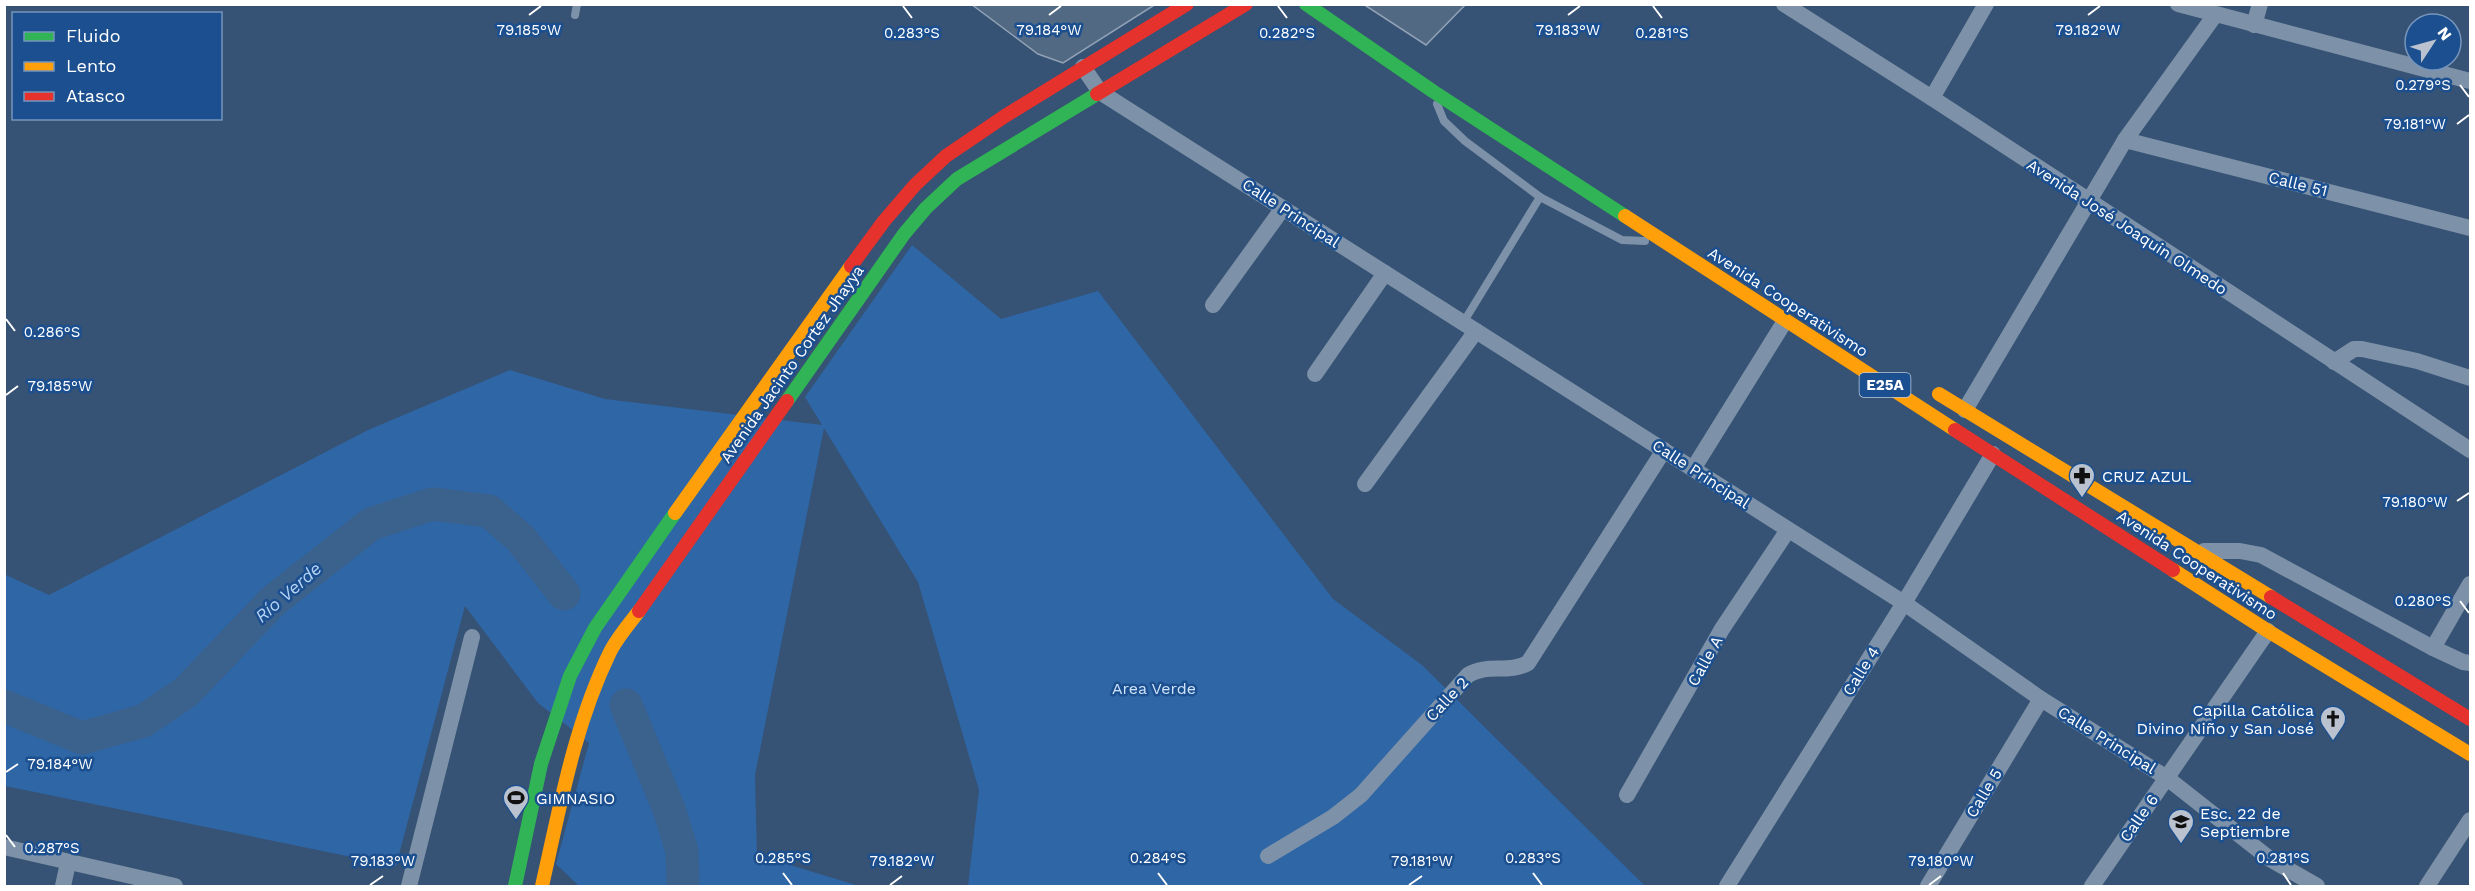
<svg xmlns="http://www.w3.org/2000/svg" width="2475" height="891" font-family="'Work Sans',sans-serif">
	<style>
		.green { fill: #2f66a5 }
		.lines { fill: none; stroke-linecap: round; stroke-linejoin: round }
		.river { stroke: #3b618d; stroke-width: 33 }
		.building { fill: #526984; stroke: #92a2b6; stroke-width: 1.5 }
		.lane { stroke: #7d92a8; stroke-width: 8 }
		.street { stroke: #7d92a8; stroke-width: 16 }
		.fast { stroke: #30b455; stroke-width: 14 }
		.slow { stroke: #ff9f0a; stroke-width: 14 }
		.jam { stroke: #e5322d; stroke-width: 14 }
		.ticks { fill: none; stroke: #fff; stroke-width: 2 }
		.labels { text-anchor: middle; dominant-baseline: central; stroke-width: 5; stroke-linejoin: round; paint-order: stroke }
		.shield { fill: #1b4f8f; stroke: #bbcadd; stroke-width: 1.5 }
		.shield-label { font-size: 15px; font-weight: bold; fill: #fff }
		.street-label { font-size: 16px; fill: #fff; stroke: #1b4f8f }
		.poi-label { font-size: 16px; fill: #fff; stroke: #1b4f8f; text-anchor: start }
		.park-label { font-size: 16px; fill: #cfe3fa; stroke: #1b4f8f }
		.water-label { font-size: 18px; font-style: italic; fill: #b5d3f5; stroke: #1b4f8f }
		.ticks-label { font-size: 15px; text-anchor: middle; fill: #fff; stroke: #1b4f8f; stroke-width: 5; stroke-linejoin: round; paint-order: stroke }
	</style>
	<rect width="100%" height="100%" fill="#365274"/>
	<path class="green" d="M 912,245 L 1001,319 L 1098,291 L 1333,599 L 1422,665 L 1645,886 L 968,886 L 979,790 L 918,582 L 824,428 L 755,775 L 757,855 L 859,886 L 579,886 L 556,864 L 589,743 L 538,703 L 465,606 L 396,866 L 5,786 L 4,574 L 49,595 L 368,430 L 510,370 L 605,399 L 822,425 L 805,397 Z"/>
	<g class="lines">
		<g class="river">
			<path d="M 626,705 L 669,809 L 682,851 L 683,886"/>
			<path d="M 4,706 L 82,738 L 143,721 L 186,692 L 273,601 L 371,524 L 432,504 L 489,511 L 521,539 L 564,594"/>
		</g>
	</g>
	<g class="building">
		<path d="M 971,4 L 1156,4 L 1063,63 L 1038,54 Z"/>
		<path d="M 1363,4 L 1466,4 L 1426,45 Z"/>
	</g>
	<g class="lines">
		<g class="lane">
			<path d="M 575,15 L 577,4"/>
			<path d="M 1437,104 L 1444,121 L 1465,141 L 1540,197 L 1622,240 L 1645,241"/>
			<path d="M 1463,323 L 1540,197"/>
		</g>
		<g class="street">
			<path d="M 1784,4 L 1932,98 L 2470,450"/>
			<path d="M 2178,4 L 2470,81"/>
			<path d="M 2254,25 L 2260,4"/>
			<path d="M 1083,67 L 1100,92 L 1904,603 L 2041,699 L 2167,778 L 2270,859 L 2317,886"/>
			<path d="M 1932,98 L 1986,4"/>
			<path d="M 2125,140 L 2470,228"/>
			<path d="M 1213,305 L 1283,208"/>
			<path d="M 2334,362 L 2354,349 L 2362,349 L 2417,361 L 2470,378"/>
			<path d="M 1315,374 L 1385,273"/>
			<path d="M 1965,410 L 2125,140 L 2215,15"/>
			<path d="M 1693,469 L 1785,321"/>
			<path d="M 1365,484 L 1476,331"/>
			<path d="M 2204,551 L 2240,551 L 2261,555 L 2433,648 L 2470,584"/>
			<path d="M 2433,648 L 2463,662 L 2470,663"/>
			<path d="M 1627,795 L 1722,629 L 1788,530"/>
			<path d="M 4,847 L 175,886"/>
			<path d="M 1268,856 L 1333,817 L 1361,795 L 1468,675 C 1487,663 1509,674 1528,663 L 1664,450"/>
			<path d="M 63,886 L 68,863"/>
			<path d="M 409,886 L 472,637"/>
			<path d="M 1727,886 L 1904,603 L 1993,454"/>
			<path d="M 1928,886 L 2041,699"/>
			<path d="M 2092,886 L 2268,631"/>
			<path d="M 2427,886 L 2470,820"/>
		</g>
		<g class="fast">
			<path d="M 1306,4 L 1434,92 L 1625,216"/>
			<path d="M 787,401 L 904,234 L 926,208 L 957,179 L 1097,94"/>
			<path d="M 515,886 L 541,764 L 570,676 L 595,628 L 675,513"/>
		</g>
		<g class="slow">
			<path d="M 1625,216 L 1955,430"/>
			<path d="M 1939,394 L 2271,597"/>
			<path d="M 675,513 L 851,266"/>
			<path d="M 2173,570 L 2268,631 L 2470,754"/>
			<path d="M 542,886 C 560,807 574,726 610,652 C 617,638 629,624 639,611"/>
		</g>
		<g class="jam">
			<path d="M 1097,94 L 1246,4"/>
			<path d="M 851,266 L 884,221 L 915,185 L 946,156 L 1005,116 L 1187,4"/>
			<path d="M 1955,430 L 2173,570"/>
			<path d="M 2271,597 L 2470,719"/>
			<path d="M 639,611 L 787,401"/>
		</g>
	</g>
	<path class="ticks" d="M 903,6 L 912,18M 1278,6 L 1287,18M 1653,6 L 1662,18M 529,15 L 541,6M 1049,15 L 1061,6M 1568,15 L 1580,6M 2088,15 L 2100,6M 2460,85 L 2469,97M 2457,124 L 2469,115M 6,319 L 15,331M 6,395 L 18,386M 2457,501 L 2469,493M 2460,601 L 2469,613M 6,772 L 18,764M 6,835 L 15,847M 783,873 L 792,885M 1158,873 L 1167,885M 1533,873 L 1542,885M 2283,873 L 2291,885M 370,885 L 383,876M 890,885 L 902,876M 1409,885 L 1422,876M 1929,885 L 1941,876"/>
	<defs>
		<symbol id="pharmacy-pin" viewBox="-11 -11 22 30"><path d="M0 17L-7.5 6A9.5 9.5 0 1 1 7.5 6Z" fill="#b9c2ce" stroke="#1b4f8f"/><path d="M-2-6h4v4h4v4h-4v4h-4v-4h-4v-4h4Z" fill="#111"/></symbol>
		<symbol id="church-pin" viewBox="-11 -11 22 30"><path d="M0 17L-7.5 6A9.5 9.5 0 1 1 7.5 6Z" fill="#b9c2ce" stroke="#1b4f8f"/><path d="M-1.2-6h2.4v3.5h3.3v2.4h-3.3V6h-2.4V-.1h-3.3v-2.4h3.3Z" fill="#111"/></symbol>
		<symbol id="stadium-pin" viewBox="-11 -11 22 30"><path d="M0 17L-7.5 6A9.5 9.5 0 1 1 7.5 6Z" fill="#b9c2ce" stroke="#1b4f8f"/><path d="M0-5a6.5 5 0 1 0 0 10a6.5 5 0 1 0 0-10ZM-3.5-1.8h7v3.6h-7Z" fill="#111"/></symbol>
		<symbol id="school-pin" viewBox="-11 -11 22 30"><path d="M0 17L-7.5 6A9.5 9.5 0 1 1 7.5 6Z" fill="#b9c2ce" stroke="#1b4f8f"/><path d="M0-5L7-2L0 1L-7-2ZM-4 1L0 2.5L4 1V4Q0 6-4 4Z" fill="#111"/></symbol>
	</defs>
	<g fill-rule="evenodd">
		<use href="#pharmacy-pin" x="2067" y="461" width="30" height="40"/>
		<use href="#church-pin" x="2318" y="704" width="30" height="40"/>
		<use href="#stadium-pin" x="501" y="783" width="30" height="40"/>
		<use href="#school-pin" x="2166" y="807" width="30" height="40"/>
	</g>
	<g class="labels">
		<rect class="shield" x="1859.5" y="373" width="51" height="24" rx="4.5"/>
		<g class="shield-label">
			<text x="1885" y="385">E25A</text>
		</g>
		<g class="street-label">
			<text transform="translate(2298 184) rotate(14)">Calle 51</text>
			<text transform="translate(1291 213) rotate(33)">Calle Principal</text>
			<text transform="translate(2127 227) rotate(33)">Avenida José Joaquin Olmedo</text>
			<text transform="translate(1788 302) rotate(33)">Avenida Cooperativismo</text>
			<text transform="translate(792 364) rotate(-55)">Avenida Jacinto Cortez Jhayya</text>
			<text transform="translate(1701 474) rotate(33)">Calle Principal</text>
			<text transform="translate(2197 565) rotate(33)">Avenida Cooperativismo</text>
			<text transform="translate(1705 661) rotate(-61)">Calle A</text>
			<text transform="translate(1861 671) rotate(-58)">Calle 4</text>
			<text transform="translate(1447 699) rotate(-47)">Calle 2</text>
			<text transform="translate(2107 740) rotate(32)">Calle Principal</text>
			<text transform="translate(1984 793) rotate(-59)">Calle 5</text>
			<text transform="translate(2139 818) rotate(-55)">Calle 6</text>
		</g>
		<g class="poi-label">
			<text x="2102" y="476">CRUZ AZUL</text>
			<text x="2314" y="710" text-anchor="end">Capilla Católica<tspan x="2314" dy="18">Divino Niño y San José</tspan></text>
			<text x="536" y="798">GIMNASIO</text>
			<text x="2200" y="813">Esc. 22 de<tspan x="2200" dy="18">Septiembre</tspan></text>
		</g>
		<g class="park-label">
			<text x="1154" y="688">Area Verde</text>
		</g>
		<g class="water-label">
			<text transform="translate(288 592) rotate(-41)">Río Verde</text>
		</g>
	</g>
	<g class="ticks-label">
		<text x="529" y="35">79.185°W</text>
		<text x="1049" y="35">79.184°W</text>
		<text x="1568" y="35">79.183°W</text>
		<text x="2088" y="35">79.182°W</text>
		<text x="912" y="38">0.283°S</text>
		<text x="1287" y="38">0.282°S</text>
		<text x="1662" y="38">0.281°S</text>
		<text x="2423" y="90">0.279°S</text>
		<text x="2415" y="129">79.181°W</text>
		<text x="52" y="337">0.286°S</text>
		<text x="60" y="391">79.185°W</text>
		<text x="2415" y="507">79.180°W</text>
		<text x="2423" y="606">0.280°S</text>
		<text x="60" y="769">79.184°W</text>
		<text x="52" y="853">0.287°S</text>
		<text x="783" y="863">0.285°S</text>
		<text x="1158" y="863">0.284°S</text>
		<text x="1533" y="863">0.283°S</text>
		<text x="2283" y="863">0.281°S</text>
		<text x="383" y="866">79.183°W</text>
		<text x="902" y="866">79.182°W</text>
		<text x="1422" y="866">79.181°W</text>
		<text x="1941" y="866">79.180°W</text>
	</g>
	<rect width="2475" height="891" fill="none" stroke="#ffffff" stroke-width="12"/>
	<rect x="12" y="12" width="210" height="108" fill="#1b4f8f" stroke="#7695bc" stroke-width="1.5"/>
	<rect x="24" y="32" width="30" height="9" fill="#30b455" stroke="#7695bc" stroke-width="1.5"/>
	<text x="66" y="42" font-size="18" fill="#ffffff">Fluido</text>
	<rect x="24" y="62" width="30" height="9" fill="#ff9f0a" stroke="#7695bc" stroke-width="1.5"/>
	<text x="66" y="72" font-size="18" fill="#ffffff">Lento</text>
	<rect x="24" y="92" width="30" height="9" fill="#e5322d" stroke="#7695bc" stroke-width="1.5"/>
	<text x="66" y="102" font-size="18" fill="#ffffff">Atasco</text>
	<g transform="translate(2433 42) rotate(54)"><circle r="28" fill="#1b4f8f" stroke="#7695bc" stroke-width="1.5"/>
	<path d="M0-4.5L10 22L0 15L-10 22Z" fill="#b9c2ce"/>
	<text y="-9" font-size="16" font-weight="bold" text-anchor="middle" fill="#ffffff">N</text>
	</g>
</svg>
